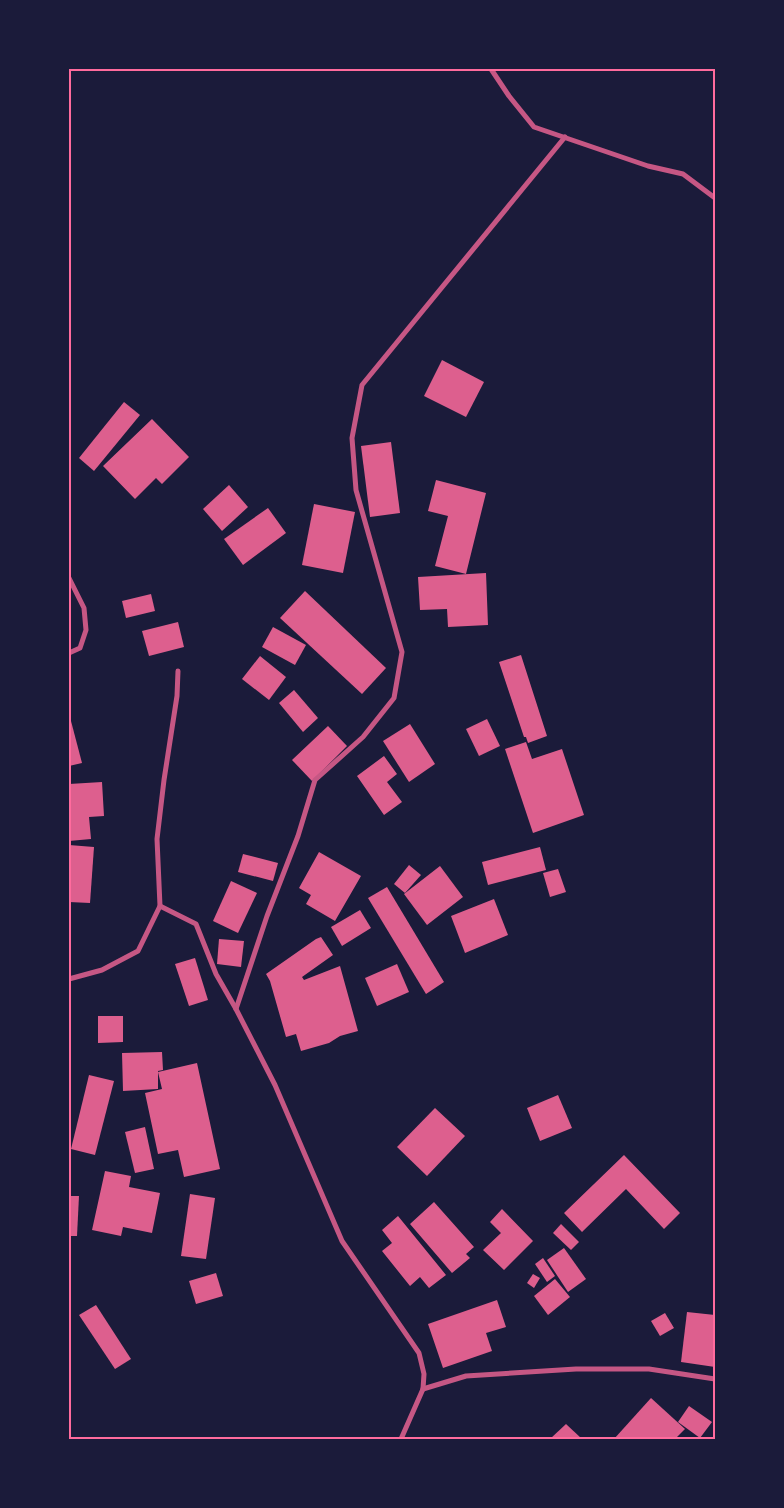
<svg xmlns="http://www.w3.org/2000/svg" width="784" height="1508" font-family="Jost,sans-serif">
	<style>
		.building { fill: #dd5f8e }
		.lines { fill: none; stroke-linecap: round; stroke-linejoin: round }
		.minor { stroke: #c65784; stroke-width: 5 }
		.neatline { fill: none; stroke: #ff6b9d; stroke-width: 2 }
	</style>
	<rect width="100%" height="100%" fill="#1b1b3a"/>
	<g class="building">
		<path d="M 442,360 L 484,382 L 466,417 L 424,396 Z"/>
		<path d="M 124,402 L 140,415 L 94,471 L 79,458 Z"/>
		<path d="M 152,419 L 189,457 L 162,484 L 156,478 L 135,499 L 103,466 Z"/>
		<path d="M 391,442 L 400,513 L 370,517 L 361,446 Z"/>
		<path d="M 436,480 L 486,493 L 466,574 L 435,566 L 448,516 L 428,511 Z"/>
		<path d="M 229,485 L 248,507 L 222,531 L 203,509 Z"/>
		<path d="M 314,504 L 355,512 L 343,573 L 302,565 Z"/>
		<path d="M 268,508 L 286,533 L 243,565 L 224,539 Z"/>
		<path d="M 486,573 L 488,625 L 448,627 L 447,609 L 420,610 L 418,577 Z"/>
		<path d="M 305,591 L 386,668 L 362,694 L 280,618 Z"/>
		<path d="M 151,594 L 155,611 L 126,618 L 122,601 Z"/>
		<path d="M 178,622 L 184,647 L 149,656 L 142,631 Z"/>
		<path d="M 273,627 L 306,645 L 295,665 L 262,647 Z"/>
		<path d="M 521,655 L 547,736 L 528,743 L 526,737 L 524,737 L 499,662 Z"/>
		<path d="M 260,656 L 286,677 L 269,700 L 242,679 Z"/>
		<path d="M 294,690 L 318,718 L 303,732 L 279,703 Z"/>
		<path d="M 487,719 L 500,746 L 479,756 L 466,729 Z"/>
		<path d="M 71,721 L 82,763 L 69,766 L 69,722 Z"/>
		<path d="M 410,724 L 435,764 L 409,782 L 383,741 Z"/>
		<path d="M 328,726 L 347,746 L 312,781 L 292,760 Z"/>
		<path d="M 526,742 L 532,759 L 562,749 L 584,815 L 533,833 L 505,749 Z"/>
		<path d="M 384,756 L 397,774 L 387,782 L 402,802 L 384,815 L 357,776 Z"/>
		<path d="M 102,782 L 104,816 L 89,817 L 91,839 L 69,841 L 69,784 Z"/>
		<path d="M 69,845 L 94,847 L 90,903 L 69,902 Z"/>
		<path d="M 540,847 L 546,870 L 488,885 L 482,862 Z"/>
		<path d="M 319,852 L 361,876 L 335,921 L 306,904 L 311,895 L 299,888 Z"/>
		<path d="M 243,854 L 278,863 L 273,881 L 238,872 Z"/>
		<path d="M 409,865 L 421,875 L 405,893 L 394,884 Z"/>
		<path d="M 440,866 L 463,897 L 427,925 L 404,894 Z"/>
		<path d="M 558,869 L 566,892 L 550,897 L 543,873 Z"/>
		<path d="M 231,881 L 257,893 L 238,933 L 213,921 Z"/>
		<path d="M 387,887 L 444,982 L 426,994 L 368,898 Z"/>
		<path d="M 494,899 L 508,935 L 465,953 L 451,916 Z"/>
		<path d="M 360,910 L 371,928 L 342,946 L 331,927 Z"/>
		<path d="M 321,937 L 333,955 L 302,977 L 304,980 L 340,966 L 358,1031 L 340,1036 L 329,1043 L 301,1051 L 296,1034 L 286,1037 L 270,981 L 266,974 L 316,939 Z"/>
		<path d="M 219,939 L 244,941 L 241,967 L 217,964 Z"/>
		<path d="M 195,958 L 208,1000 L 189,1006 L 175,964 Z"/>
		<path d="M 397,964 L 409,992 L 377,1006 L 365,978 Z"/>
		<path d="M 98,1016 L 123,1016 L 123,1042 L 98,1043 Z"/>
		<path d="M 162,1052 L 163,1070 L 158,1071 L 158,1068 L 158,1089 L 123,1091 L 122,1053 Z"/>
		<path d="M 197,1063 L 220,1169 L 184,1177 L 178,1150 L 158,1154 L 145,1093 L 162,1089 L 158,1072 Z"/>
		<path d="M 89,1075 L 114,1081 L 95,1155 L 71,1149 Z"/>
		<path d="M 558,1095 L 572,1128 L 540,1141 L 527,1108 Z"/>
		<path d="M 435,1108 L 465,1136 L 427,1176 L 397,1147 Z"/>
		<path d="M 145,1127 L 154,1169 L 135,1173 L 125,1132 Z"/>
		<path d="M 624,1155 L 680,1213 L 664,1229 L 626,1189 L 582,1232 L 564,1213 Z"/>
		<path d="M 105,1171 L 131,1176 L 129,1187 L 160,1193 L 152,1233 L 123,1227 L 121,1236 L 92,1230 Z"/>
		<path d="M 190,1194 L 215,1198 L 206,1259 L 181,1256 Z"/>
		<path d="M 69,1196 L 79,1196 L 77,1236 L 69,1236 Z"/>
		<path d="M 434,1202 L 474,1247 L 466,1254 L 470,1258 L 452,1273 L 410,1224 Z"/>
		<path d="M 502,1209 L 533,1241 L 504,1270 L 483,1250 L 501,1233 L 490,1222 Z"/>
		<path d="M 398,1216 L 446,1275 L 429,1288 L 420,1277 L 410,1286 L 382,1251 L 392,1243 L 382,1230 Z"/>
		<path d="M 561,1224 L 579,1242 L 571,1250 L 553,1233 Z"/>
		<path d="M 564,1248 L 586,1279 L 568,1292 L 547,1260 Z"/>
		<path d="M 543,1258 L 555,1276 L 547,1282 L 535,1264 Z"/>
		<path d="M 216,1273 L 223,1296 L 196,1304 L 189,1281 Z"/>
		<path d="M 533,1274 L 540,1278 L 534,1288 L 527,1283 Z"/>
		<path d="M 555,1279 L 570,1297 L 548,1315 L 534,1296 Z"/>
		<path d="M 497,1300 L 506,1327 L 486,1333 L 492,1351 L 443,1368 L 428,1324 Z"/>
		<path d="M 96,1305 L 131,1359 L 115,1369 L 79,1315 Z"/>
		<path d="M 687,1312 L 715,1315 L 715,1367 L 681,1362 Z"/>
		<path d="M 665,1313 L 674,1328 L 660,1336 L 651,1321 Z"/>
		<path d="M 651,1398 L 685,1429 L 675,1439 L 614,1439 Z"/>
		<path d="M 689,1406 L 712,1422 L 700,1438 L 678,1422 Z"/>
		<path d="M 566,1424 L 582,1439 L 550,1439 Z"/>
	</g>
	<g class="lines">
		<g class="minor">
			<path d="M 491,69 L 509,96 L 534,127 L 648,166 L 683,174 L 715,198"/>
			<path d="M 69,578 L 84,608 L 86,630 L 80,648 L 69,653"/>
			<path d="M 160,906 L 196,924 L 216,974 L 236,1009 L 275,1085 L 342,1241 L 419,1353 L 424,1374 L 423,1389 L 401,1439"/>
			<path d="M 69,979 L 102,970 L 138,951 L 160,906 L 157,839 L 164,780 L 177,696 L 178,671"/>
			<path d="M 236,1009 L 267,916 L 298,836 L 315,780 L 363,737 L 394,698 L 402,652 L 356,490 L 352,438 L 362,385 L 565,137"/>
			<path d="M 423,1389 L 466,1376 L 576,1369 L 649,1369 L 715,1379"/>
		</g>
	</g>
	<rect width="784" height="1508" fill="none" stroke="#1b1b3a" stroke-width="140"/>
	<rect x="70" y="70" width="644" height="1368" class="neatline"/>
</svg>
